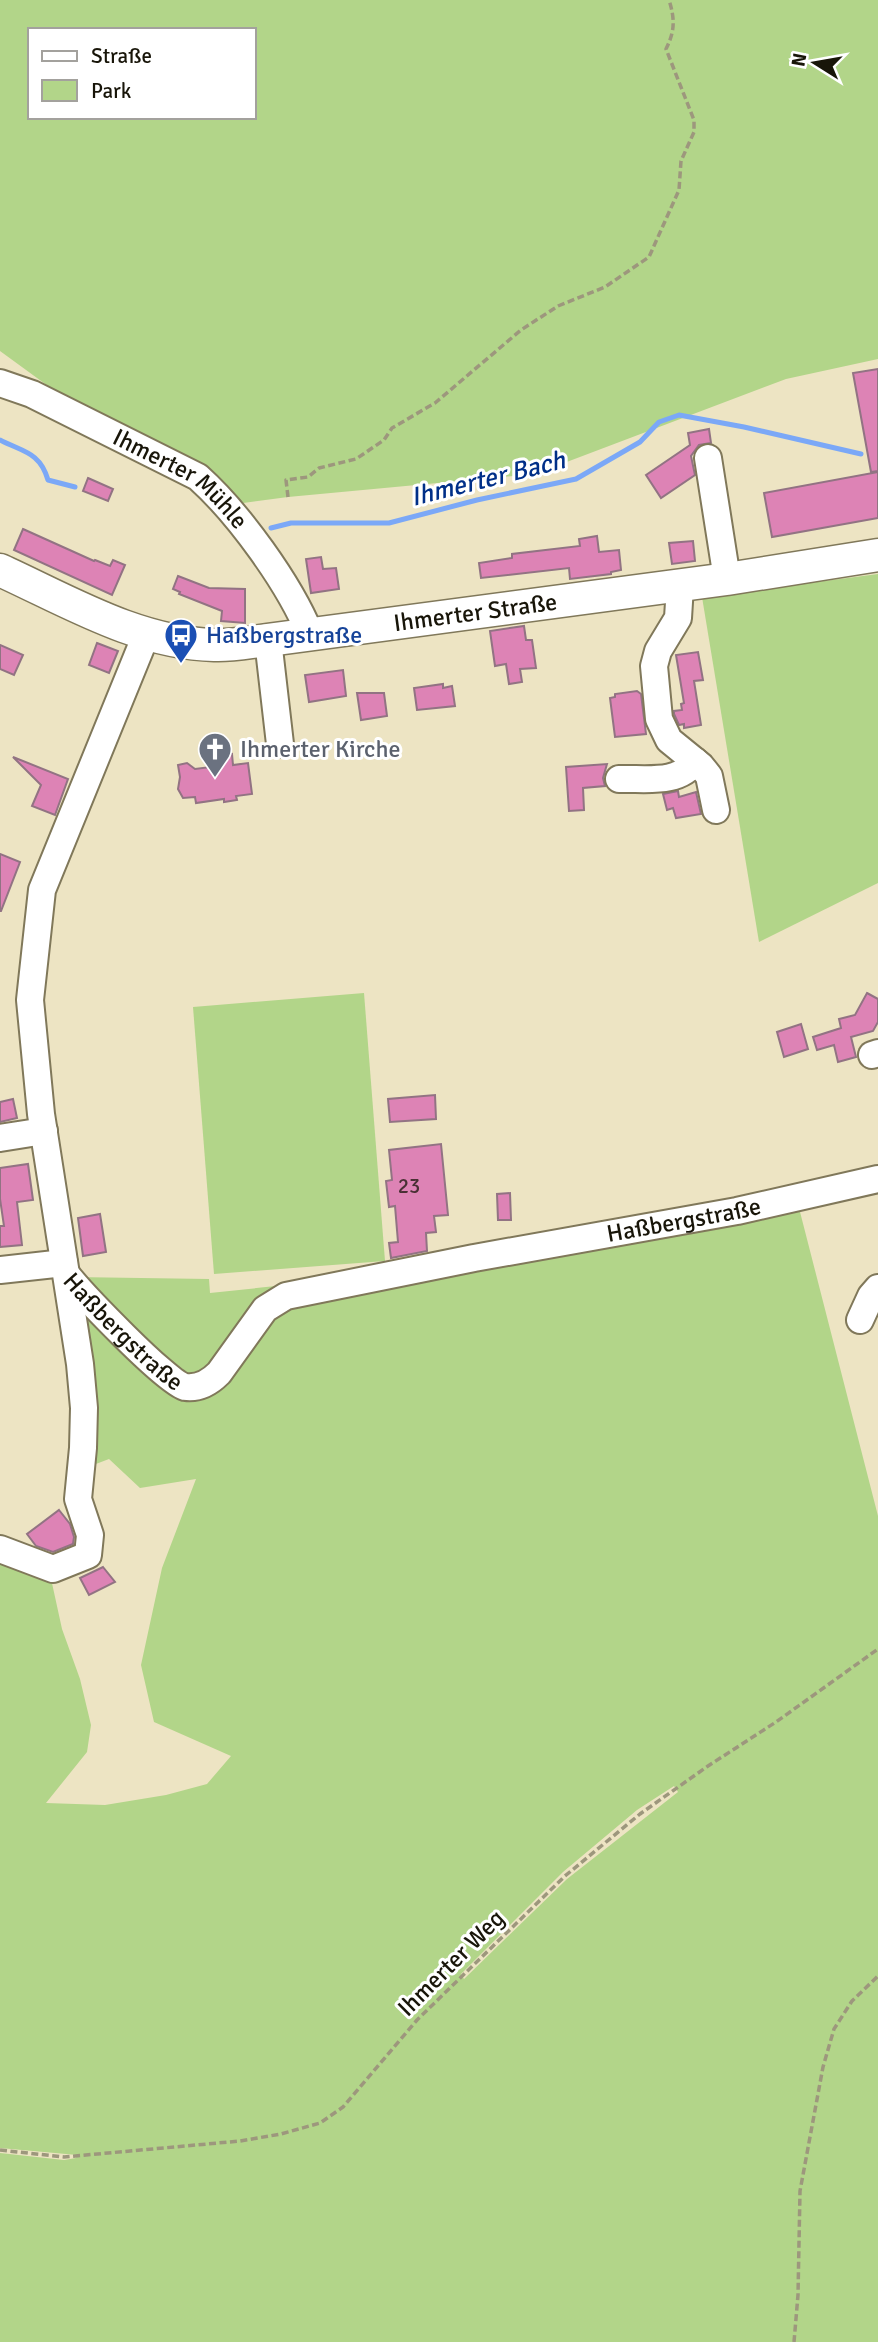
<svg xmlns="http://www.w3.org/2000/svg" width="878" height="2342" font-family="Signika,sans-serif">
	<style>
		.green { fill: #b2d589; fill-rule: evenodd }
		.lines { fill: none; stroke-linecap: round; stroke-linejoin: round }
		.stream { stroke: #7ba8f7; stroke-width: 5 }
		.building { fill: #dd83b5; stroke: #927383; stroke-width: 2 }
		.minor-casing { stroke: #80785a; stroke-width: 30 }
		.major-casing { stroke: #80785a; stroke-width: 35 }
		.path { stroke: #9d977d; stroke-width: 3.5; stroke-dasharray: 7 3.5; stroke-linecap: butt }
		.minor { stroke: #fff; stroke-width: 26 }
		.major { stroke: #fff; stroke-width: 32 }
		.labels { text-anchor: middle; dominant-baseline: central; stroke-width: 6; stroke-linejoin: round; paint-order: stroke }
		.number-label { font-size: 21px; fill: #493034 }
		.street-label { font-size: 24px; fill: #181509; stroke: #fff }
		.transit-label { font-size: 24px; fill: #164399; stroke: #fff; text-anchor: start }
		.worship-label { font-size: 24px; fill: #5b616d; stroke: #fff; text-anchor: start }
		.water-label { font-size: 26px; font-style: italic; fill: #002f88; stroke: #fff }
	</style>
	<rect width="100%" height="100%" fill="#ede4c3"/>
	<g class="green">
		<path d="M 0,0 L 878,0 L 878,359 L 786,379 L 535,474 L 288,497 L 214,507 L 0,351 ZM 30,30 L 254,30 L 254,117 L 30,117 Z"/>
		<path d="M 878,574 L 878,883 L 759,942 L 702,597 Z"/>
		<path d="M 364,993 L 385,1261 L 214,1274 L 193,1007 Z"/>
		<path d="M 798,1204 L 878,1516 L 878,2342 L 0,2342 L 0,2153 L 64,2160 L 76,2158 L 77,2155 L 0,2148 L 0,1554 L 50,1574 L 62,1629 L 80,1679 L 91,1725 L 87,1752 L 46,1803 L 105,1805 L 166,1795 L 207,1784 L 231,1756 L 154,1722 L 141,1665 L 162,1568 L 196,1479 L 140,1488 L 109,1459 L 88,1467 L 73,1277 L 209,1279 L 210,1293 L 324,1281 ZM 674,1786 L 678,1792 L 567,1879 L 464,1979 L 461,1974 L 563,1872 L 637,1810 Z"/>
	</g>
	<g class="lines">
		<g class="stream">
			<path d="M 0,440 C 23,452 40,452 48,480 L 75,487"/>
			<path d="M 271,528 L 291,523 L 389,523 L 477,500 L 576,479 L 640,442 L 659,422 L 679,415 L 744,427 L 861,454"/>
		</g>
	</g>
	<g class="building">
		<path d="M 878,369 L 878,471 L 871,472 L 853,373 Z"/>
		<path d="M 709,429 L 711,443 L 699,445 L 691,456 L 695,475 L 661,498 L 646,475 L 690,445 L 688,433 Z"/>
		<path d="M 878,472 L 878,518 L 772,537 L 764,493 Z"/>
		<path d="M 88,478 L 113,489 L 108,501 L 83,491 Z"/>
		<path d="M 23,529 L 94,561 L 95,560 L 110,566 L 113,560 L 125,565 L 112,595 L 14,550 Z"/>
		<path d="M 597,536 L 599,552 L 619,550 L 621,570 L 611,572 L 611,574 L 570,579 L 569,568 L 481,578 L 479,563 L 512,558 L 512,554 L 580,546 L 579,539 Z"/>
		<path d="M 693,541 L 695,561 L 672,564 L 669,543 Z"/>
		<path d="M 321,557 L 323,569 L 336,568 L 339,589 L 311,593 L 306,559 Z"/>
		<path d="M 178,576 L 209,588 L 245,589 L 245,623 L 221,621 L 222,611 L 179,594 L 180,592 L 173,589 Z"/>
		<path d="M 524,626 L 526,640 L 532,640 L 536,668 L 520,669 L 522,682 L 509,684 L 506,664 L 495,666 L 490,631 Z"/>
		<path d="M 97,643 L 118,651 L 109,673 L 89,665 Z"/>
		<path d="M 0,645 L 23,655 L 14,675 L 0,669 Z"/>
		<path d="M 698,652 L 703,680 L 694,681 L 701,725 L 684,728 L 684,724 L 679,725 L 674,714 L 674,711 L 682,710 L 681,704 L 684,703 L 676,655 Z"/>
		<path d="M 343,670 L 346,696 L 309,702 L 305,675 Z"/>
		<path d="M 443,684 L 443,688 L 452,686 L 455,706 L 417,710 L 414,688 Z"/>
		<path d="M 637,691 L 641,694 L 646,734 L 615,737 L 610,698 L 615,697 L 615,694 Z"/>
		<path d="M 357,693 L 384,693 L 387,716 L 361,720 Z"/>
		<path d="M 232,754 L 233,765 L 248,763 L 252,794 L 236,796 L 237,800 L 224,802 L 224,799 L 196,803 L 195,797 L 183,798 L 178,789 L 180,777 L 178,765 L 187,763 L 195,769 L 219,766 L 218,756 Z"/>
		<path d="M 13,757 L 68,779 L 55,815 L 32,806 L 41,785 Z"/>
		<path d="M 607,764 L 603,778 L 605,786 L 583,788 L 584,810 L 569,811 L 566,767 Z"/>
		<path d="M 678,791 L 679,797 L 696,792 L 701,814 L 676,818 L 673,808 L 667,810 L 663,794 Z"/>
		<path d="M 0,854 L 20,862 L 1,911 L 0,911 Z"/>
		<path d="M 867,993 L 878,999 L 878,1022 L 873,1031 L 851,1037 L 856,1057 L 838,1062 L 834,1045 L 817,1050 L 813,1037 L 841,1028 L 839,1019 L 855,1015 Z"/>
		<path d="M 801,1024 L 808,1049 L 784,1057 L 777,1032 Z"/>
		<path d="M 435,1095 L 436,1119 L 390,1122 L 388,1099 Z"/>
		<path d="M 13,1099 L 17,1118 L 0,1122 L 0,1102 Z"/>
		<path d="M 441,1144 L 448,1215 L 434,1216 L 436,1232 L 426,1233 L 427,1251 L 391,1258 L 389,1243 L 398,1242 L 395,1206 L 389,1207 L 386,1181 L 392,1180 L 389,1150 Z"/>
		<path d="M 28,1164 L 33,1200 L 17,1202 L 22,1245 L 0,1247 L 0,1226 L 4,1226 L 0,1199 L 0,1168 Z"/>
		<path d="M 510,1193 L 511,1220 L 498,1220 L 497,1194 Z"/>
		<path d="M 100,1214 L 106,1252 L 83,1256 L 78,1218 Z"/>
		<path d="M 59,1510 L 70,1524 L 74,1537 L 73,1544 L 53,1552 L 36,1546 L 27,1534 Z"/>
		<path d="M 103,1567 L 115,1582 L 89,1595 L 80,1578 Z"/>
	</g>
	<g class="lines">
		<defs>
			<g id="minor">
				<path id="s1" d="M 0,383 L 32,394 L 198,477 C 239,514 289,583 310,634"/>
				<path d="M 708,458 L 727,579"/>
				<path d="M 680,586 L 678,618 L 658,651 L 654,666 L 659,719 L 669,740 L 701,766 L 709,776 L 716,810"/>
				<path d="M 268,640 L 280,744"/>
				<path d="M 619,779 C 645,778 679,785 695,761"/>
				<path d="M 872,1055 L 878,1053"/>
				<path d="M 0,1138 L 44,1131"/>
				<path d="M 0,1270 L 64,1263"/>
				<path id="s2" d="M 67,1275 C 82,1294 167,1383 185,1387 C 199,1389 210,1382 219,1373 L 265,1309 L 286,1296 L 474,1258 L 737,1211 L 878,1179"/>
				<path d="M 860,1320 L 871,1296 L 878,1288"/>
				<path d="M 0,1549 L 53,1569 L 88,1555 L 90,1535 L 78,1499 L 83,1448 L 84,1408 L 80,1364 L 41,1114 L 30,1000 L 42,890 L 146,635"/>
			</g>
			<g id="major">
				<path id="s3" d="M 0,570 C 68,601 137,643 214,645 C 231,646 250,642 268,640 L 727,579 L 878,555"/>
			</g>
		</defs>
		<use href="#minor" class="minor-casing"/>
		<use href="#major" class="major-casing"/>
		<g class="path">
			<path d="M 288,497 L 286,480 L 308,477 L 319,468 L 356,459 L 384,440 L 392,428 L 435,403 L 521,330 L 558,306 L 605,287 L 649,257 L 679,190 L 681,161 L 694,132 L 694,120 L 666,49 C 675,31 675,19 669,0"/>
			<path d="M 0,2150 L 64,2157 L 240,2141 L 281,2134 L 320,2123 L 343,2107 L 417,2020 L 565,1876 L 640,1814 L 708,1766 L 776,1722 L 878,1649"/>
			<path d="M 794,2342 L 798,2295 L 800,2191 L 823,2067 L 834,2029 L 852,2001 L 878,1976"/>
		</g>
		<use href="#minor" class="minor"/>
		<use href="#major" class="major"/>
	</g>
	<defs>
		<symbol id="bus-pin" viewBox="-11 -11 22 30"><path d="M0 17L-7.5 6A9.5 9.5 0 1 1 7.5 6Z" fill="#1a4fb4" stroke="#fff"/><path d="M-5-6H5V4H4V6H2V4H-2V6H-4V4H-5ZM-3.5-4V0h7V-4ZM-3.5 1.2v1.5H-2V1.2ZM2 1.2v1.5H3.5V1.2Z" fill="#fff"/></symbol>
		<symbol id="church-pin" viewBox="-11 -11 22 30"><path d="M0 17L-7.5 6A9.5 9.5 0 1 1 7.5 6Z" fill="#6b7280" stroke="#fff"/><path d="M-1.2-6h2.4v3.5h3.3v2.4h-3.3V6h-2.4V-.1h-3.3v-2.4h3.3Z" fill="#fff"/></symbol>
	</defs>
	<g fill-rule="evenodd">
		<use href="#bus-pin" x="162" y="616" width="38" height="52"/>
		<use href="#church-pin" x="196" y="730" width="38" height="52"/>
	</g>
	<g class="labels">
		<g class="number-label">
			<text x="409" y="1186">23</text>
		</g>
		<g class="street-label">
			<text stroke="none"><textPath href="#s1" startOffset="206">Ihmerter Mühle</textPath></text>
			<text stroke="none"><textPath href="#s3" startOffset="492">Ihmerter Straße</textPath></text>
			<text stroke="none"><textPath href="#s2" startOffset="710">Haßbergstraße</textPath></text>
			<text stroke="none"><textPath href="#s2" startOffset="80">Haßbergstraße</textPath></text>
			<text transform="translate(451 1963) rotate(-45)">Ihmerter Weg</text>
		</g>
		<g class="transit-label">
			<text x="206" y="635">Haßbergstraße</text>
		</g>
		<g class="worship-label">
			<text x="240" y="749">Ihmerter Kirche</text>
		</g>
		<g class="water-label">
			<text transform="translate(488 479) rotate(-14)">Ihmerter Bach</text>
		</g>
	</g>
	<rect x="28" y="28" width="228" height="91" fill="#ffffff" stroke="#a3a19d" stroke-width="2"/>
	<rect x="42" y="51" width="35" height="10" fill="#ffffff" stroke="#a3a19d" stroke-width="2"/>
	<text x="91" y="63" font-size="21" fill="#181509">Straße</text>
	<rect x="42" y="80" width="35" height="21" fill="#b2d589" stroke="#a3a19d" stroke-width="2"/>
	<text x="91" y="98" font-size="21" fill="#181509">Park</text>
	<g transform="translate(815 63) rotate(281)" stroke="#ffffff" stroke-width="5" paint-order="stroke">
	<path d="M0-5L12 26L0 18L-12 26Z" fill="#181509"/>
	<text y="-10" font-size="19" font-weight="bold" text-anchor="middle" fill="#181509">N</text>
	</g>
</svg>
